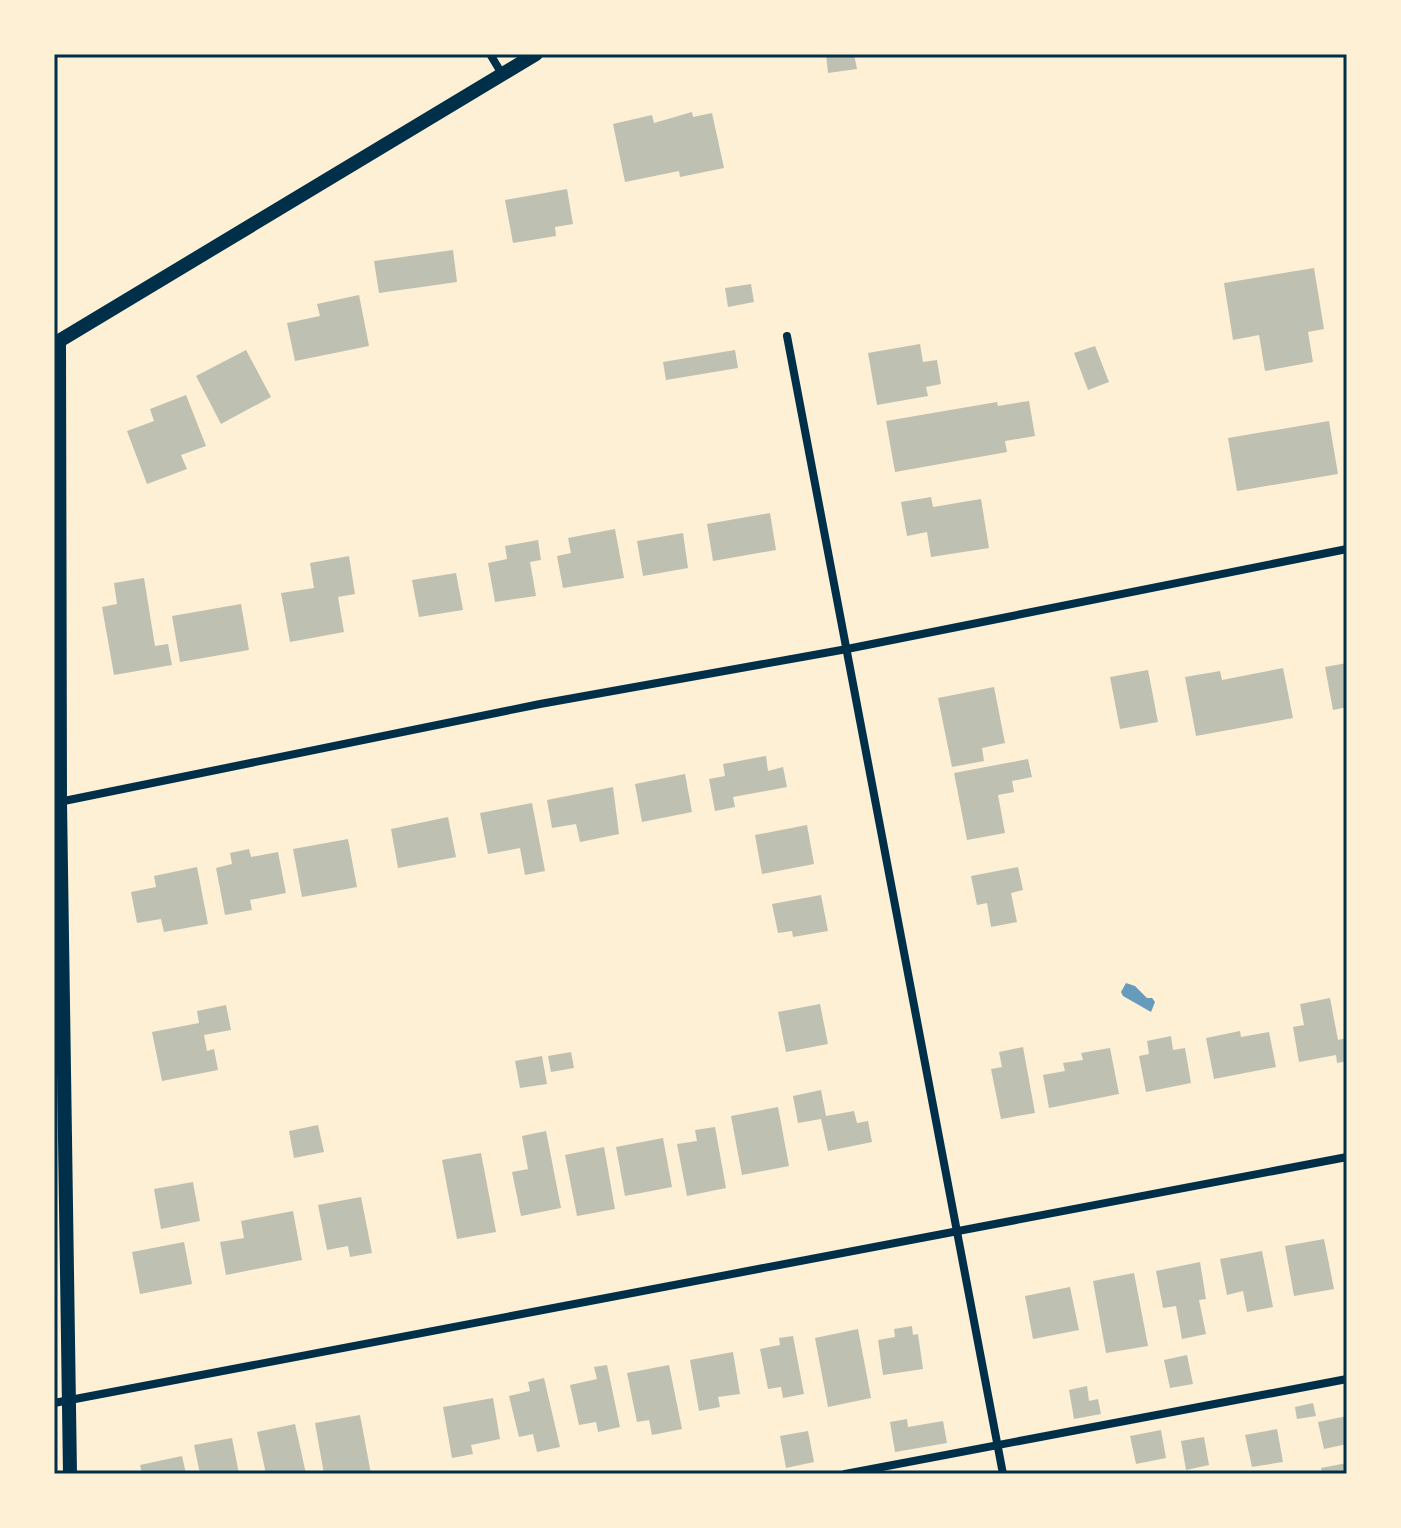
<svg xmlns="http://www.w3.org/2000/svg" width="1401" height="1528" font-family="'Fira Sans Condensed',sans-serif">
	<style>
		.water { fill: #669bbc }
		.building { fill: #bec0b2 }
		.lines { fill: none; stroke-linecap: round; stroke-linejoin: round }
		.minor { stroke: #003049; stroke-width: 8 }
		.tertiary { stroke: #003049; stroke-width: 14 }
		.neatline { fill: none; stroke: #003049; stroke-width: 3 }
	</style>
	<rect width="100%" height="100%" fill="#fdf0d5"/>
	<path class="water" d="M 1126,983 L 1135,986 L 1147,998 L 1152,998 L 1155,1002 L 1151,1012 L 1123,996 L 1121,992 Z"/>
	<g class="building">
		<path d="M 826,54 L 854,54 L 857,69 L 828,73 Z"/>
		<path d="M 692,112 L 693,117 L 712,113 L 724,168 L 680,177 L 679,171 L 625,182 L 613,124 L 652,115 L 654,123 Z"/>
		<path d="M 567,189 L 573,224 L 555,227 L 556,236 L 513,243 L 505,200 Z"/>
		<path d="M 453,250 L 457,282 L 379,293 L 374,261 Z"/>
		<path d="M 1314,268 L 1324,329 L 1308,332 L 1313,362 L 1265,371 L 1259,335 L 1233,340 L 1224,283 Z"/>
		<path d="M 751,284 L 754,302 L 728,307 L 725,288 Z"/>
		<path d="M 359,295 L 369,346 L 295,361 L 287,323 L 320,316 L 317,304 Z"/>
		<path d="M 920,344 L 923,362 L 937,360 L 941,384 L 926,387 L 928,396 L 877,405 L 868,353 Z"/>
		<path d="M 1095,346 L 1109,382 L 1088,390 L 1074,353 Z"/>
		<path d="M 246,350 L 271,397 L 221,424 L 196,376 Z"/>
		<path d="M 735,350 L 738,368 L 666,380 L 663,362 Z"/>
		<path d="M 186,395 L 206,446 L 181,455 L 187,469 L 147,484 L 127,431 L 154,421 L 150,409 Z"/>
		<path d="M 1029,401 L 1035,436 L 1005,441 L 1007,452 L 895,472 L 886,421 L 997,402 L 998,406 Z"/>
		<path d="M 1329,421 L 1338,474 L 1237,491 L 1228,438 Z"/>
		<path d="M 931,497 L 933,507 L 981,499 L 989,548 L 931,557 L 927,532 L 907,536 L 901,502 Z"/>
		<path d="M 770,513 L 776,550 L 713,561 L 707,524 Z"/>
		<path d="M 615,529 L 624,578 L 563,588 L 557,556 L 571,553 L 568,538 Z"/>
		<path d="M 683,533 L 688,568 L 643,576 L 637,541 Z"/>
		<path d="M 538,540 L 541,560 L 530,562 L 536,596 L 495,602 L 488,563 L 507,559 L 505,546 Z"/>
		<path d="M 349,556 L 355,594 L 338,597 L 344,632 L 290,642 L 281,593 L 314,588 L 310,563 Z"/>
		<path d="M 456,573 L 463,610 L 419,617 L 412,580 Z"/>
		<path d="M 144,578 L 155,646 L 168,644 L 172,665 L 114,675 L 102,607 L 117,604 L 114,583 Z"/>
		<path d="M 241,604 L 249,650 L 180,662 L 172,616 Z"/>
		<path d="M 1347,663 L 1347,707 L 1333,710 L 1325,667 Z"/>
		<path d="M 1283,668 L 1293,718 L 1196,736 L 1185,677 L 1220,671 L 1222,680 Z"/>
		<path d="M 1148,670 L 1158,722 L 1120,729 L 1110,677 Z"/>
		<path d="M 994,687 L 1005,743 L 982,748 L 984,761 L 952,767 L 938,698 Z"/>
		<path d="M 766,756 L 768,771 L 783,767 L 787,787 L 733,797 L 735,807 L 715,811 L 709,779 L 725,776 L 723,764 Z"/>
		<path d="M 1028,759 L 1032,777 L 1012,781 L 1014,792 L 998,795 L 1005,833 L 967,840 L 954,773 Z"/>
		<path d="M 685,774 L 692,812 L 642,822 L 635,784 Z"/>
		<path d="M 613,787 L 619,834 L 580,842 L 576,824 L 552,828 L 547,800 Z"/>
		<path d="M 532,803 L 545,871 L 525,875 L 520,848 L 488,854 L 480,813 Z"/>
		<path d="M 448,817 L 456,857 L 398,868 L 391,829 Z"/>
		<path d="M 807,825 L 814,864 L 762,874 L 755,835 Z"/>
		<path d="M 348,839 L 357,887 L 302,897 L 293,849 Z"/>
		<path d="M 249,849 L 251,857 L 278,852 L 286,893 L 250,900 L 252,910 L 225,915 L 216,868 L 232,864 L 230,853 Z"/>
		<path d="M 197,867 L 208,924 L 164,932 L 161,919 L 137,923 L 131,892 L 156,887 L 154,876 Z"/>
		<path d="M 1018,867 L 1023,890 L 1011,893 L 1017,922 L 991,927 L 987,903 L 977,905 L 971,876 Z"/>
		<path d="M 821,895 L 828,931 L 793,937 L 792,931 L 778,933 L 772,904 Z"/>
		<path d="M 1330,998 L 1338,1040 L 1347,1038 L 1347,1061 L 1337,1063 L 1336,1055 L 1299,1062 L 1293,1027 L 1304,1025 L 1300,1004 Z"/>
		<path d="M 820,1004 L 828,1044 L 786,1052 L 778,1012 Z"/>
		<path d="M 226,1005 L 231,1030 L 204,1035 L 207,1051 L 214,1049 L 218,1070 L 162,1081 L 152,1032 L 199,1023 L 197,1011 Z"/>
		<path d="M 1240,1031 L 1241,1037 L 1269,1032 L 1276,1067 L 1214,1079 L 1206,1038 Z"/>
		<path d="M 1171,1036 L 1173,1050 L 1185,1048 L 1191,1083 L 1146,1092 L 1139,1056 L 1149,1054 L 1147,1041 Z"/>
		<path d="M 1023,1047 L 1035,1113 L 1001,1119 L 991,1069 L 1002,1067 L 999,1052 Z"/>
		<path d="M 1110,1048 L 1119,1094 L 1049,1108 L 1043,1075 L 1065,1071 L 1063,1063 L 1083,1060 L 1081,1053 Z"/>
		<path d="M 571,1052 L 574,1068 L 551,1072 L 548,1056 Z"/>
		<path d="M 542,1056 L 547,1084 L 520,1088 L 515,1061 Z"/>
		<path d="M 821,1090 L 826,1116 L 854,1111 L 857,1123 L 868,1121 L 872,1142 L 828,1151 L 821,1119 L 798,1123 L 793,1096 Z"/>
		<path d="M 778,1107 L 789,1166 L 742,1175 L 731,1116 Z"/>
		<path d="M 318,1125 L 324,1152 L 294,1158 L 289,1131 Z"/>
		<path d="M 715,1127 L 726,1188 L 687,1196 L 677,1144 L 697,1141 L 695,1130 Z"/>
		<path d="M 546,1131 L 561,1208 L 521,1216 L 512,1172 L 528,1169 L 522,1136 Z"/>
		<path d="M 663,1138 L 672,1187 L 625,1196 L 616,1147 Z"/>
		<path d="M 604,1147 L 615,1209 L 577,1216 L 565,1155 Z"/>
		<path d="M 481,1153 L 496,1232 L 457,1239 L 442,1160 Z"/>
		<path d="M 193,1182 L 200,1221 L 161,1229 L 154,1189 Z"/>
		<path d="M 361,1197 L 372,1253 L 350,1257 L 348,1246 L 327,1250 L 318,1205 Z"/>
		<path d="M 293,1211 L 302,1260 L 226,1275 L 220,1242 L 244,1238 L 241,1221 Z"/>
		<path d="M 1324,1239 L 1334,1289 L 1294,1296 L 1285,1246 Z"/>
		<path d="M 184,1242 L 192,1284 L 140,1294 L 132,1252 Z"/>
		<path d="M 1262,1251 L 1273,1307 L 1247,1312 L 1243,1291 L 1227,1295 L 1220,1259 Z"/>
		<path d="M 1200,1262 L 1206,1299 L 1199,1300 L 1206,1334 L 1182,1339 L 1176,1306 L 1163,1308 L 1156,1271 Z"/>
		<path d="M 1134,1273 L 1148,1346 L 1106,1353 L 1093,1281 Z"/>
		<path d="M 1070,1287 L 1079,1330 L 1033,1339 L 1025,1296 Z"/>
		<path d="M 912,1326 L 913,1335 L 918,1334 L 923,1369 L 883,1375 L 878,1340 L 895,1337 L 894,1329 Z"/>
		<path d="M 858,1329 L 871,1398 L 828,1407 L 815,1338 Z"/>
		<path d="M 793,1336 L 804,1394 L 783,1398 L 781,1387 L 768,1389 L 760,1349 L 780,1345 L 779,1338 Z"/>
		<path d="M 733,1352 L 740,1394 L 718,1397 L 720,1407 L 699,1411 L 690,1360 Z"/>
		<path d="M 1187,1355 L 1193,1384 L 1170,1388 L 1164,1360 Z"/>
		<path d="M 607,1365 L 620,1427 L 598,1432 L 596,1422 L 579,1425 L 570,1385 L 597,1379 L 594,1367 Z"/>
		<path d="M 669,1365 L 682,1429 L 652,1435 L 649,1420 L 637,1422 L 627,1373 Z"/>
		<path d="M 544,1378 L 560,1447 L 537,1452 L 533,1434 L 519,1437 L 509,1396 L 530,1391 L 528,1382 Z"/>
		<path d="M 1087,1386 L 1089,1401 L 1098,1399 L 1101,1414 L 1074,1419 L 1069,1390 Z"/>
		<path d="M 493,1398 L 500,1439 L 471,1445 L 473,1454 L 452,1458 L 443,1407 Z"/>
		<path d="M 1313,1403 L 1316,1416 L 1297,1419 L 1295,1407 Z"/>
		<path d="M 360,1415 L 371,1474 L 324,1474 L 315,1423 Z"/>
		<path d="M 1347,1416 L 1347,1444 L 1324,1449 L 1318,1422 Z"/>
		<path d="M 907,1419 L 908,1427 L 943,1421 L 947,1443 L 895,1452 L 890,1422 Z"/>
		<path d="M 295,1424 L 306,1474 L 266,1474 L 257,1432 Z"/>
		<path d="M 1277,1429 L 1283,1462 L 1252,1467 L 1245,1435 Z"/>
		<path d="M 1161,1430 L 1166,1458 L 1136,1464 L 1130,1436 Z"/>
		<path d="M 808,1431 L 814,1462 L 786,1468 L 780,1436 Z"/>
		<path d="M 1204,1437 L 1209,1465 L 1186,1470 L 1181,1441 Z"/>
		<path d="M 232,1438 L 239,1474 L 200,1474 L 194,1445 Z"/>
		<path d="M 182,1456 L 186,1474 L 142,1474 L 140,1465 Z"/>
		<path d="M 1347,1463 L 1347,1474 L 1322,1474 L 1321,1468 Z"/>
	</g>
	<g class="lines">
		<g class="minor">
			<path d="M 490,54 L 502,74"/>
			<path d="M 787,336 L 1003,1474"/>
			<path d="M 59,802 L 540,704 L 847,649 L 1347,549"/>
			<path d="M 54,1403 L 1347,1157"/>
			<path d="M 845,1474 L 1347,1379"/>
		</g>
		<g class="tertiary">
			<path d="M 59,341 L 60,802 L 70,1474"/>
			<path d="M 54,344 L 536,54"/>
		</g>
	</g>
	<rect width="1401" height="1528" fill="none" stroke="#fdf0d5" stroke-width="112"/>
	<rect x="56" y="56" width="1289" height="1416" class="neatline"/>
</svg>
